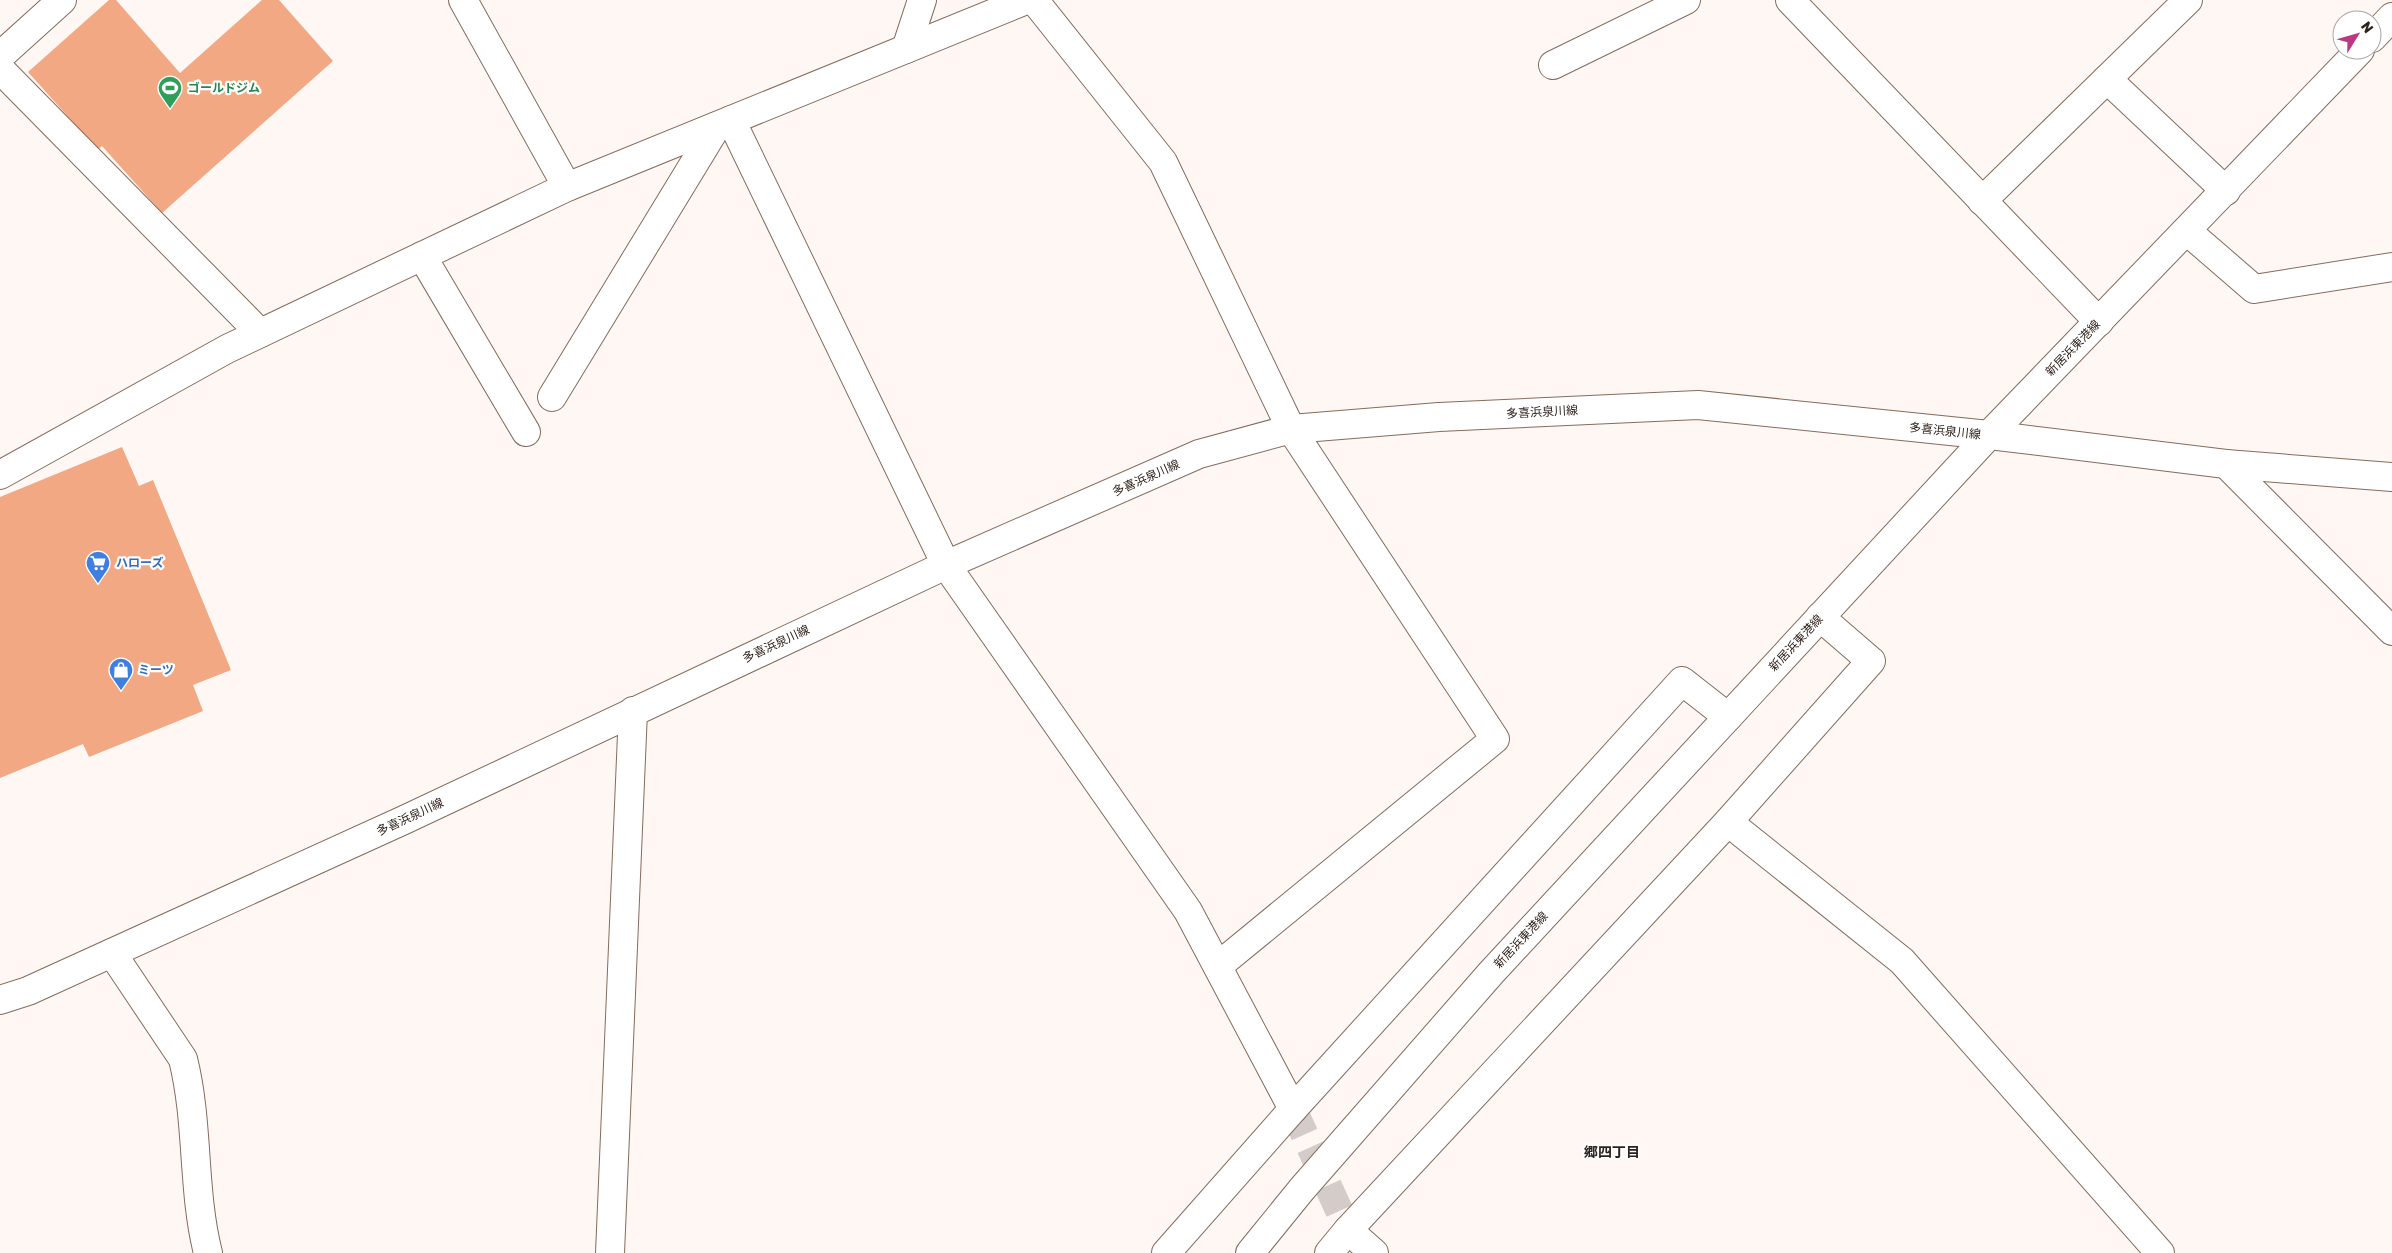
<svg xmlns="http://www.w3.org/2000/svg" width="2392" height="1253" font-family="Rubik,'Noto Sans JP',sans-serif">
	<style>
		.building { fill: #f2a883 }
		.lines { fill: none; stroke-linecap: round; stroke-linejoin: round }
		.minor-tunnel { stroke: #d4ccc9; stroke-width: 28; stroke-dasharray: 28 14; stroke-linecap: butt }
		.minor-casing { stroke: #866b5c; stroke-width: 30 }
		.tertiary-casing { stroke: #866b5c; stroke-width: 30 }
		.secondary-casing { stroke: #866b5c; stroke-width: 30 }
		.minor { stroke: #fff; stroke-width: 28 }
		.tertiary { stroke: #fff; stroke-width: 28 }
		.secondary { stroke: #fff; stroke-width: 28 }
		.labels { text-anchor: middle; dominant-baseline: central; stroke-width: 4.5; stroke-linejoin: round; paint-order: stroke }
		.leisure-label { font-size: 12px; font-weight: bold; fill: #27864d; stroke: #fff; text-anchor: start }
		.street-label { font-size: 12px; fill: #2e221c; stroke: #fff }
		.shop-label { font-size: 12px; font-weight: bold; fill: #366cbe; stroke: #fff; text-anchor: start }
		.neighbourhood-label { font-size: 14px; font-weight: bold; fill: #2e221c; stroke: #fff }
	</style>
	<rect width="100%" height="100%" fill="#fef7f4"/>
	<g class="building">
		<path d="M 109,0 L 116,0 L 180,73 L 262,0 L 279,0 L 333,61 L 162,213 L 102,146 L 98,150 L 28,72 Z"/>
		<path d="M 122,447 L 139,486 L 153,480 L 231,670 L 193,685 L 203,711 L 89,757 L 83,744 L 0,778 L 0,497 Z"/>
	</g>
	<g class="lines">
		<path class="minor-tunnel" d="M 1293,1109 L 1348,1230"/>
		<defs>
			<g id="minor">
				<path d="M 463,0 L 567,187"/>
				<path d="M 1034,0 L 1163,162 L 1291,429 L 1495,739 L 1218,966"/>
				<path d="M 1790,0 L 2099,322"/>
				<path d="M 906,49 L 922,0"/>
				<path d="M 1553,65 L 1686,0"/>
				<path d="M 0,69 L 260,333"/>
				<path d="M 2107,79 L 2226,191"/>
				<path d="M 731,120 L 946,565 L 1188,911 L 1293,1109"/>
				<path d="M 1982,201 L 2188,0"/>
				<path d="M 2187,231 L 2254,289 L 2392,267"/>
				<path d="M 422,256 L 526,432"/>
				<path d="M 552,397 L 717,126"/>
				<path d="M 2226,464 L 2392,631"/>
				<path d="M 0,475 L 227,349 L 567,187 L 1026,0"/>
				<path d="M 1728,822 L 1902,961 L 2160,1253"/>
				<path d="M 112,953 L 183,1059 C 199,1123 192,1190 208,1253"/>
				<path d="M 1348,1230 L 1374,1253"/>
				<path d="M 610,1253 L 633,711"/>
				<path d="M 1166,1253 L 1293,1109 L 1682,681 L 1728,717"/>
				<path d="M 1329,1253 L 1348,1230 L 1728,822 L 1871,661 L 1820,617"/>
			</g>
			<path id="tertiary" d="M 0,56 L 62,0"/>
			<g id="secondary">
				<path d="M 2372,38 L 2392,17"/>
				<path d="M 0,1000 L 28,991 L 404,820 L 946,565 L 1199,454 L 1291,429 L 1439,417 L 1698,405 L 1989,435 L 2226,464 L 2392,477"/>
				<path d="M 1250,1253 L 1302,1189 L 1491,973 L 1989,435 L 2360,50"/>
			</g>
		</defs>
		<use href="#minor" class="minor-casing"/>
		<use href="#tertiary" class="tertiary-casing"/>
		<use href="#secondary" class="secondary-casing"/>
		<use href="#minor" class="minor"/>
		<use href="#tertiary" class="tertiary"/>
		<use href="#secondary" class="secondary"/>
	</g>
	<defs>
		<symbol id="stadium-pin" viewBox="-11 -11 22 30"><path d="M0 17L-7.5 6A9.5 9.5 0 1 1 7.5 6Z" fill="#2e9e5b" stroke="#fff"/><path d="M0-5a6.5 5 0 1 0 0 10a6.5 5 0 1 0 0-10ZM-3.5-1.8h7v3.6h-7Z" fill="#fff"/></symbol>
		<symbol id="supermarket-pin" viewBox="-11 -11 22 30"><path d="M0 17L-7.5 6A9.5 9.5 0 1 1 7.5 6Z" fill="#3f7fe0" stroke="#fff"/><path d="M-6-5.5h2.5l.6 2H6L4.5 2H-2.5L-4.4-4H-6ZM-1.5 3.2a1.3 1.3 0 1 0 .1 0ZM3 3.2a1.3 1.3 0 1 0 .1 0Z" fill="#fff"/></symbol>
		<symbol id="shop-pin" viewBox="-11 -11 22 30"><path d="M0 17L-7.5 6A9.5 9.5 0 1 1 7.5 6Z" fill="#3f7fe0" stroke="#fff"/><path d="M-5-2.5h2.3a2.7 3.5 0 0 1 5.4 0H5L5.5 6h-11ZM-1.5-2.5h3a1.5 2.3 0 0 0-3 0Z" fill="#fff"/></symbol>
	</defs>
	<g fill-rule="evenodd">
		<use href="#stadium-pin" x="156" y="74" width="28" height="38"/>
		<use href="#supermarket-pin" x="84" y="549" width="28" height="38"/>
		<use href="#shop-pin" x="107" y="656" width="28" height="38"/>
	</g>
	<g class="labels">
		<g class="leisure-label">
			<text x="188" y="88">ゴールドジム</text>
		</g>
		<g class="street-label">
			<text transform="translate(2073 348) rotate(-46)">新居浜東港線</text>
			<text transform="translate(1542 412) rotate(-3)">多喜浜泉川線</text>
			<text transform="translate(1945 431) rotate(6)">多喜浜泉川線</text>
			<text transform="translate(1146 478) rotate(-24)">多喜浜泉川線</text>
			<text transform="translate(1796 643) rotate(-47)">新居浜東港線</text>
			<text transform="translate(776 644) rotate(-25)">多喜浜泉川線</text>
			<text transform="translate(410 817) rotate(-25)">多喜浜泉川線</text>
			<text transform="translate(1521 940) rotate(-47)">新居浜東港線</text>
		</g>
		<g class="shop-label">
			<text x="116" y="563">ハローズ</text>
			<text x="138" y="670">ミーツ</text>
		</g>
		<g class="neighbourhood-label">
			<text x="1612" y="1152">郷四丁目</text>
		</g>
	</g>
	<g transform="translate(2357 35) rotate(53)"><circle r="24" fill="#ffffff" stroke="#aba7a4"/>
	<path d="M0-4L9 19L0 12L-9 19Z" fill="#ba3982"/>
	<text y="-8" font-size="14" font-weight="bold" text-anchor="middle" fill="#2e221c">N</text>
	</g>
</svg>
